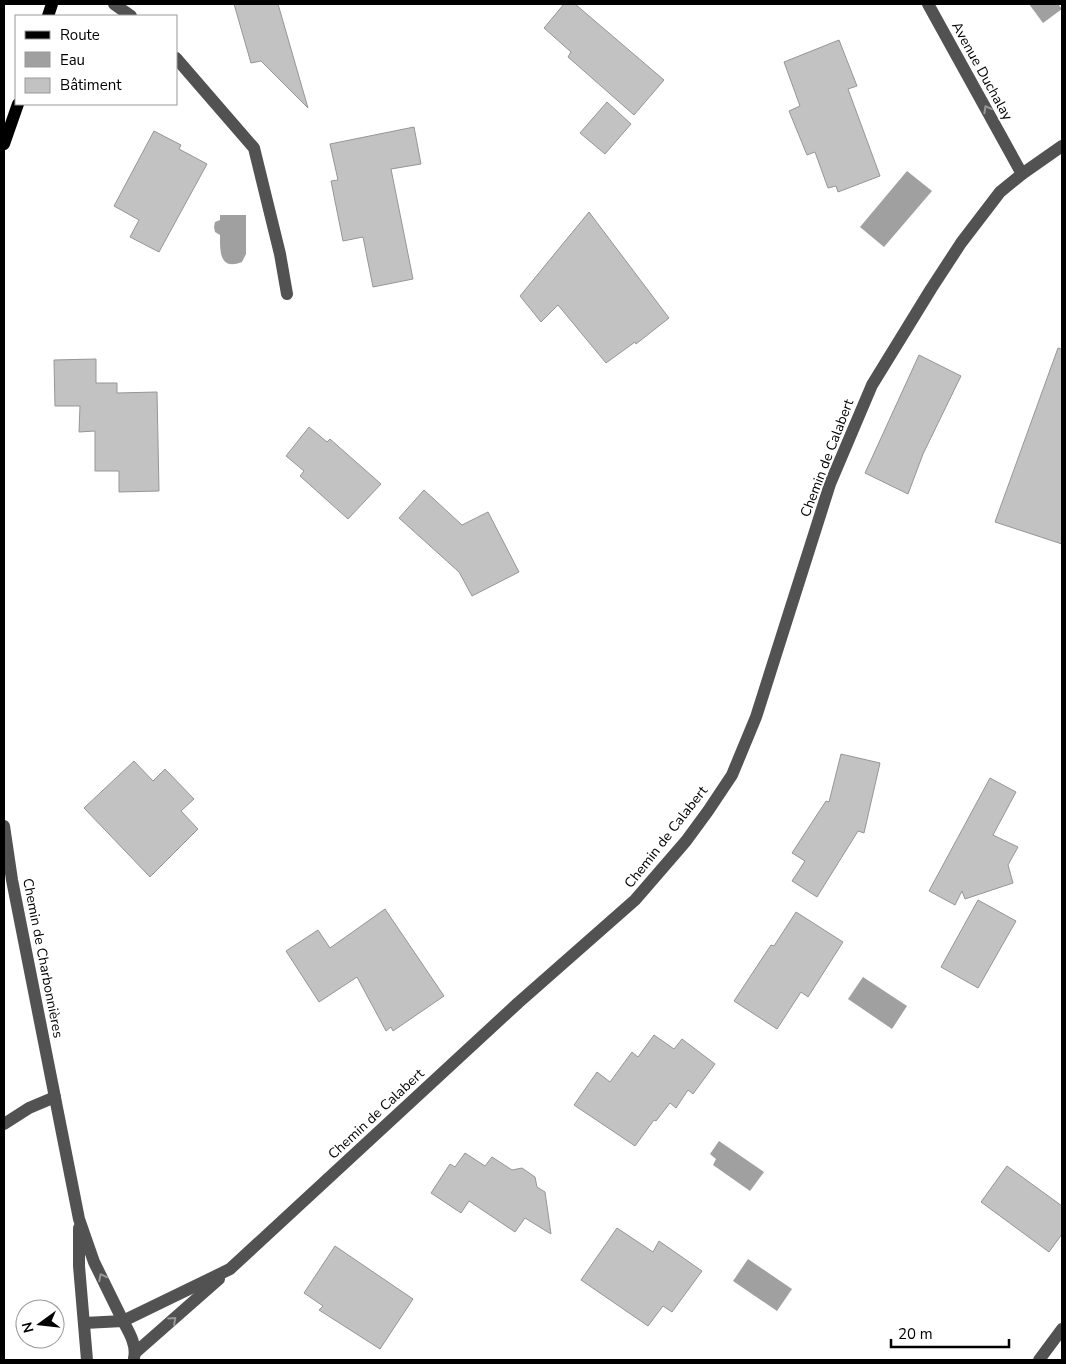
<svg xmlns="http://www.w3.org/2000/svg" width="1066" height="1364" font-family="'Nunito Sans',sans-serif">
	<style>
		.water { fill: #a0a0a0 }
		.building { fill: #c2c2c2; stroke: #969696 }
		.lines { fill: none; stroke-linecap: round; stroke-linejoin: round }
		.minor { stroke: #525252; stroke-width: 12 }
		.major { stroke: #000; stroke-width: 12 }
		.oneway { stroke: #979797 }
		.labels { text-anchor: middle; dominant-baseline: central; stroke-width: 4; stroke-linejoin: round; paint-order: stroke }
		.street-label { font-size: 14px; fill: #000; stroke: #fff }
	</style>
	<rect width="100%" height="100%" fill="#fff"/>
	<g class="water">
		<path d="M 1029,4 L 1058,4 L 1062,9 L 1043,23 Z"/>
		<path d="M 907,171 L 932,191 L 884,247 L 860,227 Z"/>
		<path d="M 220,215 L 246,215 L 246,254 L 242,262 C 219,271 220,251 220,235 L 215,232 L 214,227 L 215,222 L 220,220 Z"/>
		<path d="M 863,977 L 907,1006 L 892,1029 L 848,999 Z"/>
		<path d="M 719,1141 L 764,1172 L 750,1191 L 713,1165 L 716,1159 L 710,1154 Z"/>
		<path d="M 748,1259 L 792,1289 L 777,1311 L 733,1281 Z"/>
	</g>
	<g class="building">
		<path d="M 234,4 L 278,4 L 308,108 L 261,61 L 251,63 Z"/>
		<path d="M 564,4 L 575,4 L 664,80 L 634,115 L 568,57 L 571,52 L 544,28 Z"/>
		<path d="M 839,40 L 857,86 L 848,89 L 880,176 L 838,192 L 836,186 L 828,188 L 815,152 L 807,155 L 789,111 L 800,106 L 784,62 Z"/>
		<path d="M 607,102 L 631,124 L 605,154 L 580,133 Z"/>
		<path d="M 414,127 L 421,164 L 391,169 L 413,279 L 373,287 L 363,237 L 343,241 L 331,181 L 338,180 L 330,144 Z"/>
		<path d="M 154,131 L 181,145 L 179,149 L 207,164 L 159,252 L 130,237 L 139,220 L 114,206 Z"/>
		<path d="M 589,212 L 669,318 L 636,344 L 635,342 L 606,363 L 558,305 L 541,322 L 520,296 Z"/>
		<path d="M 1058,348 L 1062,349 L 1062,544 L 995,522 Z"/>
		<path d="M 919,355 L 961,376 L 923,454 L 908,494 L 865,473 Z"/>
		<path d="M 96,359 L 96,383 L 117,383 L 117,393 L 157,392 L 159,491 L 119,492 L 119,471 L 95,471 L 95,431 L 79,432 L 80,406 L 55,406 L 54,360 Z"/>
		<path d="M 309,427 L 327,442 L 330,439 L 381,484 L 348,519 L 300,476 L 304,471 L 286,456 Z"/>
		<path d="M 424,490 L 462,525 L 488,512 L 519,572 L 472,596 L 459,572 L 399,518 Z"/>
		<path d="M 841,754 L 880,763 L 864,833 L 858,831 L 817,897 L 792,881 L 805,861 L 792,853 L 826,801 L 829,802 Z"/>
		<path d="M 134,761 L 153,781 L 165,769 L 194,799 L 181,811 L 198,829 L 150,877 L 84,808 Z"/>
		<path d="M 990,778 L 1016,792 L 993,835 L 1018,847 L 1008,865 L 1013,883 L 965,899 L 962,891 L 955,905 L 929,891 Z"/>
		<path d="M 978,900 L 1016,921 L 978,988 L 941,967 Z"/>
		<path d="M 385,909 L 444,996 L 393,1031 L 391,1027 L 386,1031 L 357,977 L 319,1002 L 286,951 L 318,930 L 330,948 Z"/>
		<path d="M 796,912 L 843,942 L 808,997 L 801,992 L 777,1029 L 734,1001 L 771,945 L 774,946 Z"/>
		<path d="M 654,1035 L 674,1049 L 682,1039 L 715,1064 L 693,1094 L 688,1090 L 676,1108 L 670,1103 L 656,1121 L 654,1120 L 635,1146 L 574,1105 L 597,1072 L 610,1082 L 632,1052 L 638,1057 Z"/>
		<path d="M 465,1153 L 485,1166 L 492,1157 L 512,1170 L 522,1168 L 535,1177 L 537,1187 L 545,1192 L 551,1234 L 525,1218 L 515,1232 L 469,1201 L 461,1213 L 431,1193 L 450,1164 L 455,1167 Z"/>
		<path d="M 1007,1166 L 1062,1206 L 1062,1234 L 1049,1252 L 981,1202 Z"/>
		<path d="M 617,1228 L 653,1252 L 659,1241 L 702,1271 L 672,1312 L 663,1306 L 648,1326 L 581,1280 Z"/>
		<path d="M 335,1246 L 413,1299 L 380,1349 L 319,1310 L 323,1306 L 304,1293 Z"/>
	</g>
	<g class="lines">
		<g class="minor">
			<path d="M 114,4 L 131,16"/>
			<path d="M 928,4 L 1022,174"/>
			<path d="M 176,58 L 254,148 L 280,254 L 287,294"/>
			<path d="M 4,826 L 12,880 L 79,1219 L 94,1262 L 123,1321 L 230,1269 L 518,1003 L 635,900 L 686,841 L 708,811 L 732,775 L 756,717 L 830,484 L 872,385 L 931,289 L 961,243 L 1000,192 L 1022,174 L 1062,146"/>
			<path d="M 4,1124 L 29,1108 L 55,1097"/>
			<path d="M 79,1228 L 79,1266 L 87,1360"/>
			<path d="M 84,1323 L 123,1321 C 129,1332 137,1345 134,1358"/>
			<path d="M 136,1352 L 219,1279"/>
			<path d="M 1039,1360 L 1062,1329"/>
		</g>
		<g class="major">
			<path d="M 48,16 L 52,4"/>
			<path d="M 4,144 L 18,104"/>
		</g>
	</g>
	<defs><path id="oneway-chevron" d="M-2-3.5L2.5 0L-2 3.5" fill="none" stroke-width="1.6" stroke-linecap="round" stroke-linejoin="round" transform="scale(1.25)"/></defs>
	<g class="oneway">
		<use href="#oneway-chevron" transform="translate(987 109) rotate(-119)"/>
		<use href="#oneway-chevron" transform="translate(102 1277) rotate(-117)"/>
		<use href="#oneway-chevron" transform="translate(173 1320) rotate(-42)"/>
	</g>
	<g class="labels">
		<g class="street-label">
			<text transform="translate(982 71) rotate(61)">Avenue Duchalay</text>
			<text transform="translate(827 458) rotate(-69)">Chemin de Calabert</text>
			<text transform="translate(666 837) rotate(-52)">Chemin de Calabert</text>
			<text transform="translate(43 958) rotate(79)">Chemin de Charbonnières</text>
			<text transform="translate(376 1114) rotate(-43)">Chemin de Calabert</text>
		</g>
	</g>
	<rect width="1066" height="1364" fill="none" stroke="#000000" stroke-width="10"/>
	<rect x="15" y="15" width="162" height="90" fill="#ffffff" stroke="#999999"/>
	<rect x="25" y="31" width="25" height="8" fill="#000000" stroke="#999999"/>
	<text x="60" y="40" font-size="15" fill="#000000">Route</text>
	<rect x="25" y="52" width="25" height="15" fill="#a0a0a0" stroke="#999999"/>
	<text x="60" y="65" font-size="15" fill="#000000">Eau</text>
	<rect x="25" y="78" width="25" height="15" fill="#c2c2c2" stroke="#999999"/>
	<text x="60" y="90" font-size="15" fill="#000000">Bâtiment</text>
	<g transform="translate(40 1324) rotate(255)"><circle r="24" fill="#ffffff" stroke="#999999"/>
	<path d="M0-4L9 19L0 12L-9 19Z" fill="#000000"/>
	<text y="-8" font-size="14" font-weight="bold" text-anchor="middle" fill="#000000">N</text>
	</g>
	<path d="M891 1339v8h118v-8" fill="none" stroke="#000000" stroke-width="2.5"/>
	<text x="898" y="1339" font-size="15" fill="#000000" stroke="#ffffff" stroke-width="4" paint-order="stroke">20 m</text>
</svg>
